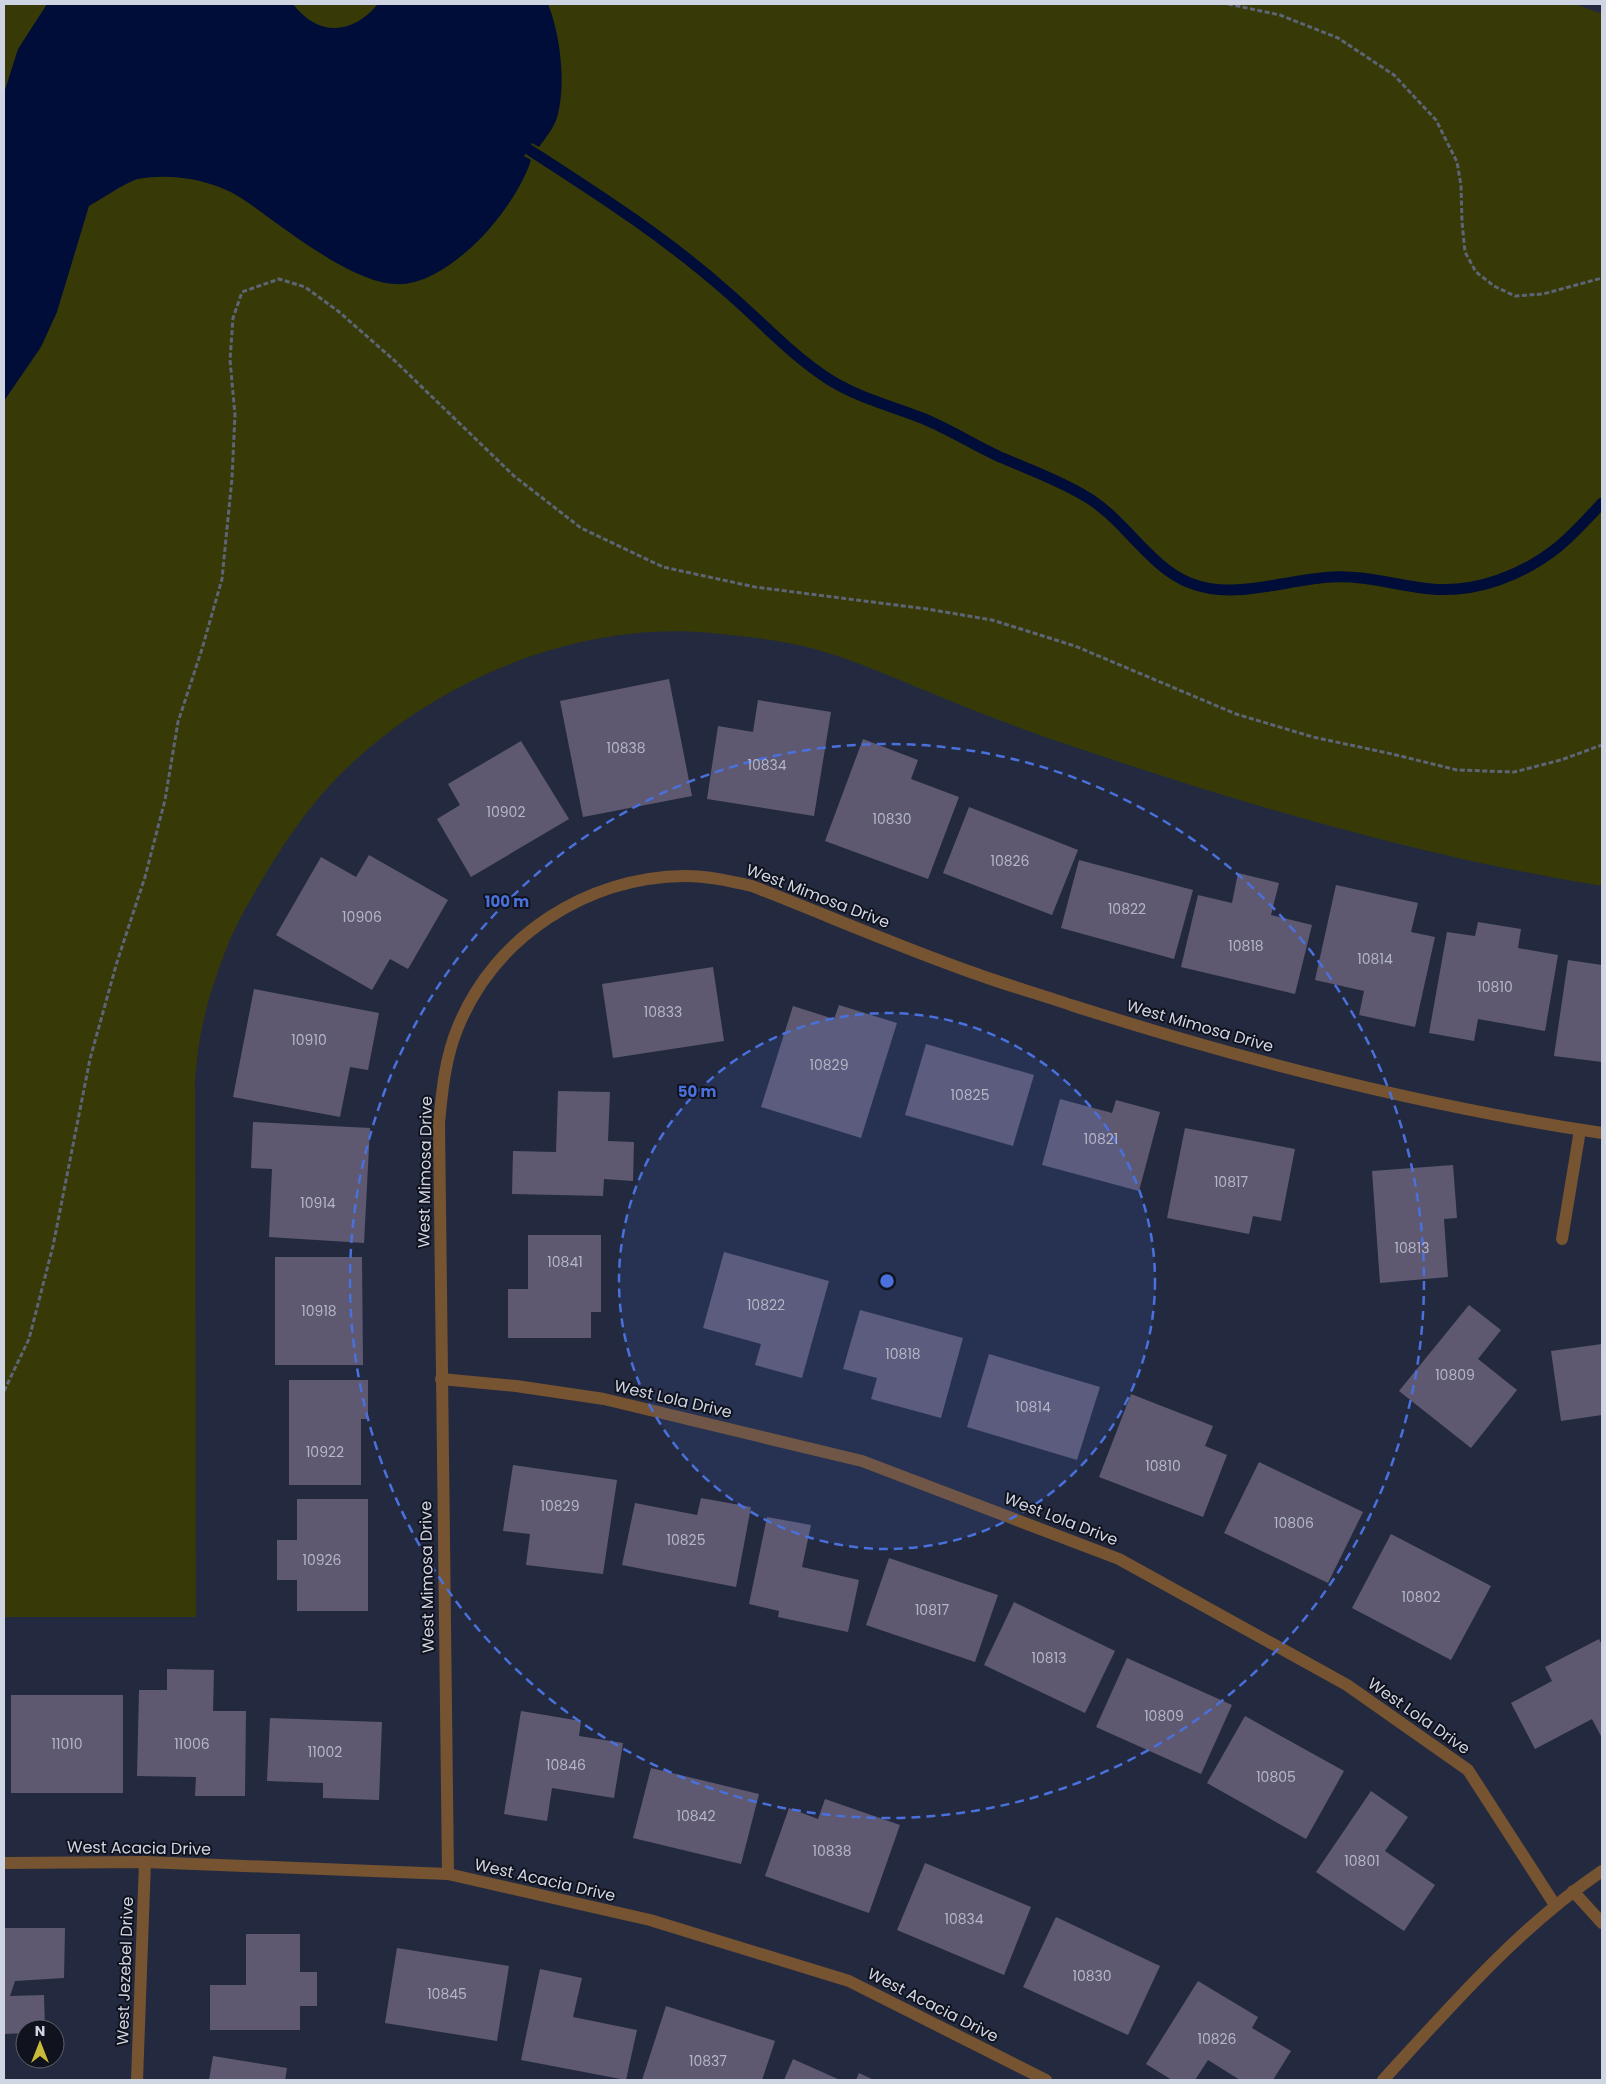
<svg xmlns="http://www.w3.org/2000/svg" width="1606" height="2084" font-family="Poppins,sans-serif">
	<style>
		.green { fill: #373a06 }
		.water { fill: #000d39 }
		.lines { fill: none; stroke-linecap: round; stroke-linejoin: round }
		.stream { stroke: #000d39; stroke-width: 11 }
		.building { fill: #5e5971 }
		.path { stroke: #5d6476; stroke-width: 3; stroke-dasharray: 5 2.5; stroke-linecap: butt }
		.service { stroke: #765331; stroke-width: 12 }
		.minor { stroke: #765331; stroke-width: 12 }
		.ring { fill: none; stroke: #4a70db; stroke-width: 2.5; stroke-dasharray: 9 6 }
		.labels { text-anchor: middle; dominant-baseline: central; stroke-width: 4; stroke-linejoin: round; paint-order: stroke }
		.number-label { font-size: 14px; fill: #b4b6c6 }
		.street-label { font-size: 16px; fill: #d0d5e3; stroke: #10131d }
		.centre { fill: #4a70db; stroke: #10131d; stroke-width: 2.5 }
		.ring-label { font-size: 15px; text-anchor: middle; font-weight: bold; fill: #4a70db; stroke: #10131d; stroke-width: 4; stroke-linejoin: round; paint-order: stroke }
	</style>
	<rect width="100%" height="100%" fill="#232a3f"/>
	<path class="green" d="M 4,4 L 1576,4 L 1602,14 L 1602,886 C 1413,855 1229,800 1048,738 C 1002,722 958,704 914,686 C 878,671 841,655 803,646 C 773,639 741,636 711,633 C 573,620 425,684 331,784 C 304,813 282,846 262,880 C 249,902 236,924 227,947 C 217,973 207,1001 202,1028 C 198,1044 197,1062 195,1078 L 196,1617 L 4,1617 Z"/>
	<path class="water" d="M 47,4 L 293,4 C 318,37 352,35 378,4 L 548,4 C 560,34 566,81 558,114 C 555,127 546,137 539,147 L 532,143 L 524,156 L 531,160 C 521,192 491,231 466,252 C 447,268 421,286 395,284 C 356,282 303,242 272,220 C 257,209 241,196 224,189 C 197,178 167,174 138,179 C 128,181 100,200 89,206 L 57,312 L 41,347 L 4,401 L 4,93 L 18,49 Z"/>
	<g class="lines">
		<path class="stream" d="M 528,149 C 596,193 665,237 726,291 C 761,321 791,355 830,380 C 859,398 891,406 922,418 C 949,429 974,445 1000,457 C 1028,469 1059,480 1085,496 C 1124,518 1149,567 1190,583 C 1234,601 1287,579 1332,577 C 1366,575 1398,586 1431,589 C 1477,593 1523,575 1558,547 C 1574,534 1588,518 1602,503"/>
	</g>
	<g class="building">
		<path d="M 669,679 L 692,796 L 583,817 L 560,701 Z"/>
		<path d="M 758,700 L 831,712 L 814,816 L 707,799 L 718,726 L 753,732 Z"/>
		<path d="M 863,739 L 918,760 L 911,779 L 959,797 L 928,879 L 825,841 Z"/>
		<path d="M 521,741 L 569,819 L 471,877 L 437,819 L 460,805 L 448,784 Z"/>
		<path d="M 969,807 L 1078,850 L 1052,915 L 943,873 Z"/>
		<path d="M 369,855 L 448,900 L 408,969 L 390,959 L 372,990 L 276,935 L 321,857 L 356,877 Z"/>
		<path d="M 1079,860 L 1193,890 L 1174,959 L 1061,928 Z"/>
		<path d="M 1238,873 L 1279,883 L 1271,915 L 1312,925 L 1295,994 L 1181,967 L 1198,895 L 1232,903 Z"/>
		<path d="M 1336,885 L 1418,903 L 1411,932 L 1435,937 L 1415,1027 L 1359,1015 L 1364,991 L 1315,980 Z"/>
		<path d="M 1478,922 L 1521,929 L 1518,948 L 1558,955 L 1545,1031 L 1478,1019 L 1474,1041 L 1429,1033 L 1447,932 L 1475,936 Z"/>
		<path d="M 1568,960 L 1602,965 L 1602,1062 L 1554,1056 Z"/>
		<path d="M 713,967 L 724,1041 L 613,1058 L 602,984 Z"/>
		<path d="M 254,989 L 379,1013 L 368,1070 L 350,1067 L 340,1117 L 233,1097 Z"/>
		<path d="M 839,1005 L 897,1023 L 861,1138 L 761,1107 L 793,1006 L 834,1019 Z"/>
		<path d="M 926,1044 L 1034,1075 L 1013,1146 L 905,1115 Z"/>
		<path d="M 558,1091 L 610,1092 L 608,1141 L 634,1142 L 633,1181 L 604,1179 L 603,1196 L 512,1194 L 513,1151 L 556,1152 Z"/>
		<path d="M 1060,1099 L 1112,1113 L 1116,1100 L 1160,1112 L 1139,1191 L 1042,1165 Z"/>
		<path d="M 253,1122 L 370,1128 L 364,1243 L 269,1237 L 272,1169 L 251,1168 Z"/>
		<path d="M 1185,1128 L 1295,1149 L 1281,1221 L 1253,1216 L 1249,1234 L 1167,1218 Z"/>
		<path d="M 1453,1165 L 1457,1218 L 1444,1219 L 1448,1277 L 1380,1283 L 1372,1171 Z"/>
		<path d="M 528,1235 L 601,1235 L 601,1312 L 591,1312 L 591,1338 L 508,1338 L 508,1289 L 528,1289 Z"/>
		<path d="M 724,1252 L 829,1281 L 802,1378 L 755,1365 L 761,1344 L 703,1328 Z"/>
		<path d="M 275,1257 L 362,1257 L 363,1365 L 275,1365 Z"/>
		<path d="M 1469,1305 L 1501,1330 L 1478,1359 L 1517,1390 L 1471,1448 L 1399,1391 Z"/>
		<path d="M 860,1310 L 963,1338 L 941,1418 L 871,1399 L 877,1378 L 843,1369 Z"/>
		<path d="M 1602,1344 L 1602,1415 L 1561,1421 L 1551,1351 Z"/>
		<path d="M 989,1354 L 1100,1387 L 1077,1460 L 967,1427 Z"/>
		<path d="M 289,1380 L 368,1380 L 368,1419 L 361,1419 L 361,1485 L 289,1485 Z"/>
		<path d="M 1131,1394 L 1213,1426 L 1205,1446 L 1227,1455 L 1203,1517 L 1099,1477 Z"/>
		<path d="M 1259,1462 L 1363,1512 L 1328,1583 L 1224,1533 Z"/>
		<path d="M 513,1465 L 617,1480 L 603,1574 L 526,1565 L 530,1534 L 503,1531 Z"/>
		<path d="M 701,1498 L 751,1507 L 736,1587 L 622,1565 L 635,1503 L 697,1515 Z"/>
		<path d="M 297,1499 L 368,1499 L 368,1611 L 297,1611 L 297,1580 L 277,1580 L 277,1540 L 297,1540 Z"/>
		<path d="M 767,1517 L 811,1525 L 802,1567 L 859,1580 L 848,1632 L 778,1617 L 779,1611 L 749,1604 Z"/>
		<path d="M 1391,1534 L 1491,1586 L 1451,1660 L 1352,1608 Z"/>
		<path d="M 889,1558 L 998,1595 L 975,1662 L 866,1625 Z"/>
		<path d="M 1014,1602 L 1115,1651 L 1085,1713 L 984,1665 Z"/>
		<path d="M 1599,1639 L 1602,1645 L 1602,1738 L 1592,1719 L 1535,1749 L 1511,1703 L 1552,1681 L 1545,1667 Z"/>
		<path d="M 1127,1658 L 1232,1705 L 1201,1774 L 1096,1727 Z"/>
		<path d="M 167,1669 L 214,1670 L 213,1711 L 246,1711 L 245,1796 L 195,1796 L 196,1777 L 137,1776 L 139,1690 L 167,1690 Z"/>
		<rect x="11" y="1695" width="112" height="98"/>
		<path d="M 521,1711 L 581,1721 L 579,1736 L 623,1743 L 614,1798 L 552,1788 L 547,1821 L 504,1814 Z"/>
		<path d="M 1245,1716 L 1344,1771 L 1306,1839 L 1207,1783 Z"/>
		<path d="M 270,1718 L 382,1722 L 379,1800 L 323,1798 L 323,1783 L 267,1781 Z"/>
		<path d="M 651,1768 L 759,1794 L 741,1864 L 633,1838 Z"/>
		<path d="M 1371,1791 L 1408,1817 L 1385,1851 L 1435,1885 L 1404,1931 L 1316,1872 Z"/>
		<path d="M 825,1799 L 900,1825 L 869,1913 L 765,1876 L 789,1808 L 818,1819 Z"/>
		<path d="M 925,1863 L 1031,1907 L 1004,1975 L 897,1930 Z"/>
		<path d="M 1056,1917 L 1160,1966 L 1128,2035 L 1023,1987 Z"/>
		<path d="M 4,1928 L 65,1928 L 64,1978 L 15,1981 L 10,1996 L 44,1995 L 45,2029 L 25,2029 L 25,2033 L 4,2034 Z"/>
		<path d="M 246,1934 L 300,1934 L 300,1972 L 317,1972 L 317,2006 L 300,2006 L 300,2030 L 210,2030 L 210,1985 L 246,1985 Z"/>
		<path d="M 397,1948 L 509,1966 L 497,2041 L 385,2023 Z"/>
		<path d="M 540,1969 L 582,1978 L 573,2017 L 637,2030 L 626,2080 L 521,2060 Z"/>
		<path d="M 1198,1981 L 1258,2017 L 1252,2028 L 1291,2051 L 1273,2080 L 1240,2080 L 1208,2060 L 1195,2080 L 1172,2080 L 1146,2064 Z"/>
		<path d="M 666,2006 L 775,2041 L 762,2080 L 642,2080 Z"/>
		<path d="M 213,2056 L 287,2068 L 285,2080 L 209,2080 Z"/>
		<path d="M 793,2059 L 840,2080 L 784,2080 Z"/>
		<path d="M 859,2073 L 874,2080 L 856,2080 Z"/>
	</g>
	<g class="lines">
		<g class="path">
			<path d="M 1228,4 L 1280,15 L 1338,38 L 1394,75 L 1436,120 L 1457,162 L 1461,185 L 1462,222 L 1465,252 L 1476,272 L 1494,286 L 1515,296 L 1543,294 L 1602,278"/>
			<path d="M 4,1391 L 29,1339 L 53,1246 L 90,1059 L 117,962 L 145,877 L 165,800 L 178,722 L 202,649 L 222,579 L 232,478 L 235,415 L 230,360 L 233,318 L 242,292 L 279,279 L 305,287 L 338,311 L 395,361 L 514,476 L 581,528 L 663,567 L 755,587 L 927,609 L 992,620 L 1075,646 L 1236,714 L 1313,737 L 1392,754 L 1457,770 L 1514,772 L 1561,760 L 1602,745"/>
		</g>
		<path class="service" d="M 1573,1891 L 1602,1923"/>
		<g class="minor">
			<path d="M 1562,1239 L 1580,1130"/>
			<path d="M 441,1379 L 516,1386 L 604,1399 L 862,1461 L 1119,1559 L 1347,1685 L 1468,1770 L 1555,1905"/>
			<path d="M 4,1863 L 145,1862 L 448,1874 L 650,1920 L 849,1981 L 1046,2080"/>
			<path d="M 448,1874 L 439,1123 C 442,1091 445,1058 458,1027 C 495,936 587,877 685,876 C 708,876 730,881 752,886 C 824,914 895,945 968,971 C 1003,984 1039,994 1074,1006 C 1246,1061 1423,1106 1602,1133"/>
			<path d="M 137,2080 L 145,1862"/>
			<path d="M 1383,2080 C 1451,2006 1518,1928 1602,1871"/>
		</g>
	</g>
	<circle cx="887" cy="1281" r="268" fill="#4a70db" fill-opacity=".12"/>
	<g class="ring">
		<circle cx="887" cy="1281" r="268"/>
		<circle cx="887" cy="1281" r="537"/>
	</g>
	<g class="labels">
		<g class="number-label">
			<text x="626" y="748">10838</text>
			<text x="767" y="765">10834</text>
			<text x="506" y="812">10902</text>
			<text x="892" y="819">10830</text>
			<text x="1010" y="861">10826</text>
			<text x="1127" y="909">10822</text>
			<text x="362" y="917">10906</text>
			<text x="1246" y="946">10818</text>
			<text x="1375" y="959">10814</text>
			<text x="1495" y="987">10810</text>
			<text x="663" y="1012">10833</text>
			<text x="309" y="1040">10910</text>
			<text x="829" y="1065">10829</text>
			<text x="970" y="1095">10825</text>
			<text x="1101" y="1139">10821</text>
			<text x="1231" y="1182">10817</text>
			<text x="318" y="1203">10914</text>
			<text x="1412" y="1248">10813</text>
			<text x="565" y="1262">10841</text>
			<text x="766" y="1305">10822</text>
			<text x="319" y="1311">10918</text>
			<text x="903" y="1354">10818</text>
			<text x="1455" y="1375">10809</text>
			<text x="1033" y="1407">10814</text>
			<text x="325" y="1452">10922</text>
			<text x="1163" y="1466">10810</text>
			<text x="560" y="1506">10829</text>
			<text x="1294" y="1523">10806</text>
			<text x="686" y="1540">10825</text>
			<text x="322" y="1560">10926</text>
			<text x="1421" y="1597">10802</text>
			<text x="932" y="1610">10817</text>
			<text x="1049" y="1658">10813</text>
			<text x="1164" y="1716">10809</text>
			<text x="67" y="1744">11010</text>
			<text x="192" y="1744">11006</text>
			<text x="325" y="1752">11002</text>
			<text x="566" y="1765">10846</text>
			<text x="1276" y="1777">10805</text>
			<text x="696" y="1816">10842</text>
			<text x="832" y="1851">10838</text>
			<text x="1362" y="1861">10801</text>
			<text x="964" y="1919">10834</text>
			<text x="1092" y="1976">10830</text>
			<text x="447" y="1994">10845</text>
			<text x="1217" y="2039">10826</text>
			<text x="708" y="2061">10837</text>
		</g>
		<g class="street-label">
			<text transform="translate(818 896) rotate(21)">West Mimosa Drive</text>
			<text transform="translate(1200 1026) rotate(16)">West Mimosa Drive</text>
			<text transform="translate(425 1172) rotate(-89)">West Mimosa Drive</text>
			<text transform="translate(673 1399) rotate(13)">West Lola Drive</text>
			<text transform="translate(1061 1519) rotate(21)">West Lola Drive</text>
			<text transform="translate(427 1577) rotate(-91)">West Mimosa Drive</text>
			<text transform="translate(1419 1716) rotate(35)">West Lola Drive</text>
			<text transform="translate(139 1848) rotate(1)">West Acacia Drive</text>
			<text transform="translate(545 1880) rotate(13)">West Acacia Drive</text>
			<text transform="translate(125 1971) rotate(-88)">West Jezebel Drive</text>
			<text transform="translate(933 2005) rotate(27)">West Acacia Drive</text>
		</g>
	</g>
	<circle cx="887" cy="1281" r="8" class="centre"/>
	<g class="ring-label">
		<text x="507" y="907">100 m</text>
		<text x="697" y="1097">50 m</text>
	</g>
	<rect width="1606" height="2084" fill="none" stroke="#d0d5e3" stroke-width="10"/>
	<g transform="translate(40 2044)"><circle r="24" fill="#10131d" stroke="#5d616c"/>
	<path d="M0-4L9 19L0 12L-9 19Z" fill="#caba3a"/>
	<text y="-8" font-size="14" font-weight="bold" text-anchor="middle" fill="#d0d5e3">N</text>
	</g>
</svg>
